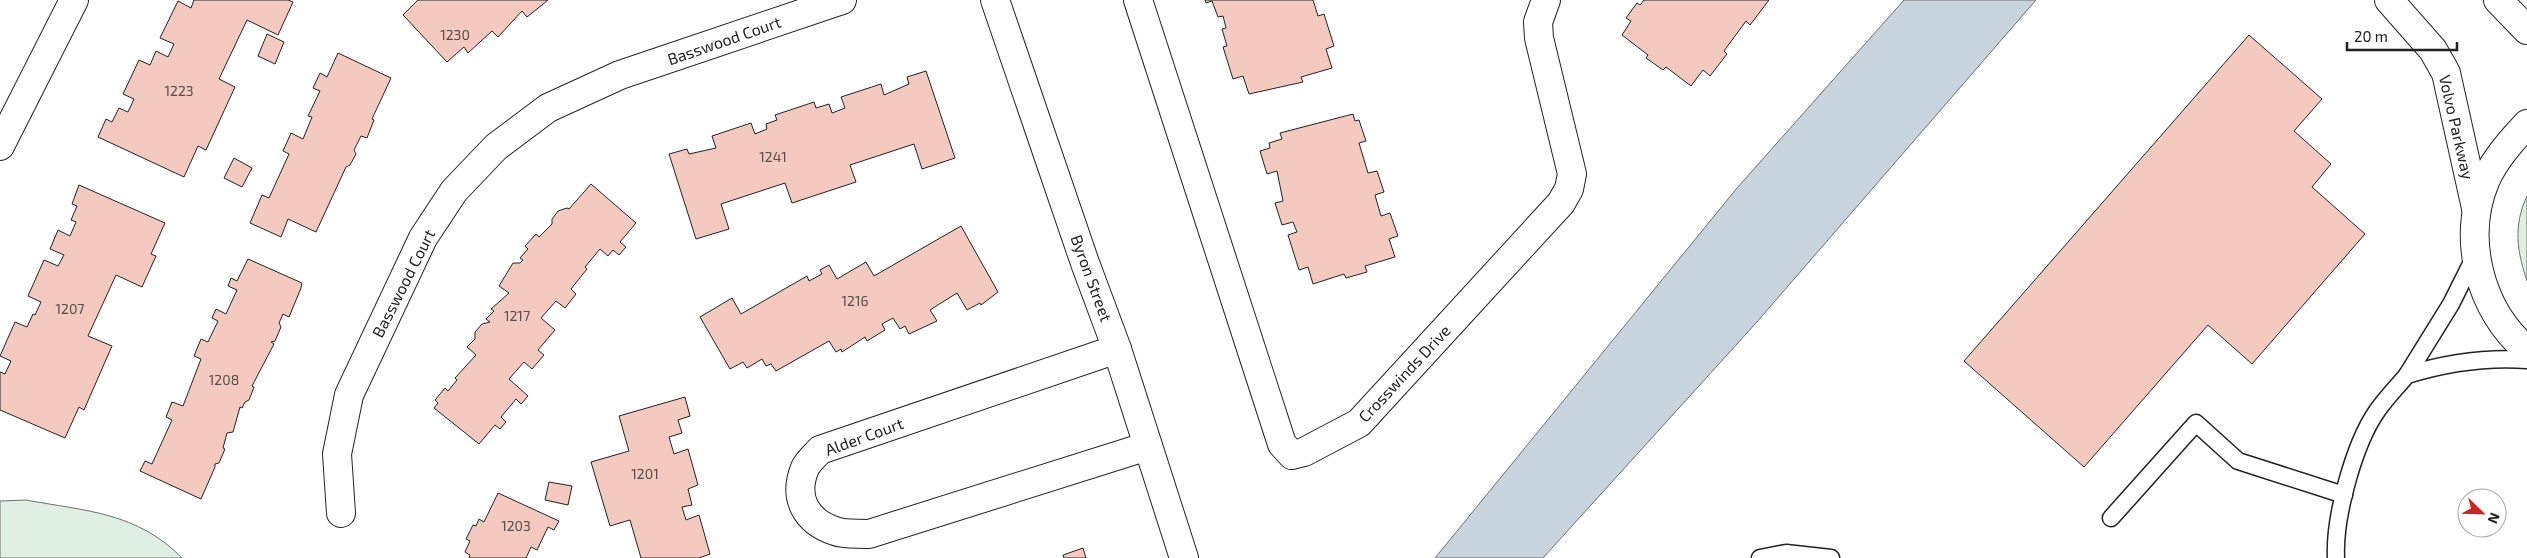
<svg xmlns="http://www.w3.org/2000/svg" width="2527" height="558" font-family="'Exo 2',sans-serif">
	<style>
		.green { fill: #e0efe3; stroke: #6f6f6f }
		.water { fill: #c7d3dd; stroke: #6f6f6f }
		.building { fill: #f3c9c0; stroke: #222 }
		.lines { fill: none; stroke-linecap: round; stroke-linejoin: round }
		.lane-casing { stroke: #222; stroke-width: 19 }
		.street-casing { stroke: #222; stroke-width: 30 }
		.lane { stroke: #fff; stroke-width: 16 }
		.street { stroke: #fff; stroke-width: 28 }
		.labels { text-anchor: middle; dominant-baseline: central; stroke-width: 4; stroke-linejoin: round; paint-order: stroke }
		.number-label { font-size: 14px; fill: #564c4a }
		.street-label { font-size: 16px; fill: #222; stroke: #fff }
	</style>
	<rect width="100%" height="100%" fill="#fff"/>
	<g class="green">
		<path d="M 2527,196 L 2527,281 C 2517,251 2513,226 2527,196 Z"/>
		<path d="M 26,500 C 85,511 137,512 182,558 L 0,558 L 0,501 Z"/>
	</g>
	<path class="water" d="M 1904,0 L 2036,0 L 1756,323 L 1543,558 L 1435,558 L 1737,188 Z"/>
	<g class="building">
		<path d="M 194,0 L 288,0 L 293,2 L 278,35 L 247,20 L 219,79 L 235,87 L 206,150 L 198,146 L 184,177 L 98,137 L 106,119 L 112,122 L 119,108 L 128,112 L 134,99 L 123,94 L 139,60 L 150,65 L 156,51 L 168,57 L 174,44 L 160,38 L 178,1 L 191,8 Z"/>
		<path d="M 418,0 L 548,0 L 527,17 L 522,11 L 498,37 L 492,31 L 468,53 L 464,47 L 447,62 L 403,15 Z"/>
		<path d="M 1205,0 L 1313,0 L 1318,16 L 1324,14 L 1334,46 L 1326,49 L 1332,68 L 1301,77 L 1303,82 L 1249,94 L 1243,76 L 1233,79 L 1223,47 L 1227,46 L 1222,29 L 1226,28 L 1223,16 L 1218,17 L 1212,1 L 1206,3 Z"/>
		<path d="M 1644,0 L 1769,0 L 1750,25 L 1746,21 L 1724,51 L 1727,54 L 1710,76 L 1703,70 L 1691,86 L 1666,67 L 1663,70 L 1646,58 L 1648,55 L 1622,35 L 1631,21 L 1626,18 L 1637,3 L 1640,5 Z"/>
		<path d="M 267,34 L 284,42 L 275,64 L 258,56 Z"/>
		<path d="M 2249,35 L 2322,99 L 2294,131 L 2331,164 L 2312,187 L 2365,234 L 2252,364 L 2208,325 L 2084,467 L 1964,361 Z"/>
		<path d="M 338,53 L 391,78 L 372,119 L 374,120 L 367,138 L 361,136 L 354,150 L 356,154 L 350,165 L 346,167 L 316,232 L 288,219 L 281,237 L 250,223 L 262,195 L 269,198 L 289,154 L 283,151 L 291,133 L 303,139 L 312,117 L 308,116 L 320,91 L 313,88 L 320,73 L 327,77 Z"/>
		<path d="M 926,71 L 955,158 L 922,169 L 914,144 L 850,165 L 856,182 L 792,203 L 785,183 L 721,204 L 729,229 L 696,239 L 669,154 L 687,149 L 689,154 L 716,148 L 712,136 L 751,123 L 755,134 L 767,129 L 766,124 L 777,120 L 775,115 L 814,102 L 816,108 L 829,104 L 832,113 L 845,108 L 841,97 L 881,84 L 884,95 L 909,84 L 907,77 Z"/>
		<path d="M 1353,114 L 1355,121 L 1359,120 L 1366,141 L 1359,143 L 1368,173 L 1377,171 L 1384,192 L 1375,195 L 1381,216 L 1390,213 L 1398,236 L 1389,239 L 1395,257 L 1365,266 L 1367,272 L 1346,278 L 1344,274 L 1313,284 L 1308,267 L 1299,270 L 1288,235 L 1297,232 L 1293,222 L 1282,225 L 1275,203 L 1283,201 L 1277,171 L 1267,174 L 1260,151 L 1270,148 L 1269,143 L 1282,139 L 1280,133 Z"/>
		<path d="M 234,158 L 252,168 L 242,187 L 224,178 Z"/>
		<path d="M 591,184 L 636,223 L 620,242 L 626,247 L 619,255 L 613,250 L 608,256 L 600,249 L 585,267 L 587,269 L 571,289 L 576,294 L 565,308 L 556,301 L 541,318 L 555,330 L 538,350 L 544,355 L 532,369 L 524,362 L 509,379 L 528,396 L 521,404 L 516,399 L 501,417 L 506,422 L 500,429 L 495,425 L 479,444 L 434,408 L 438,403 L 435,400 L 445,388 L 448,391 L 457,380 L 455,378 L 476,355 L 467,347 L 475,339 L 475,332 L 482,324 L 490,322 L 486,319 L 494,311 L 491,309 L 509,293 L 499,286 L 513,263 L 520,263 L 523,260 L 520,258 L 528,249 L 525,246 L 536,234 L 539,237 L 552,224 L 552,219 L 558,211 L 567,208 L 569,209 Z"/>
		<path d="M 79,185 L 165,223 L 151,254 L 156,256 L 142,287 L 116,275 L 88,336 L 112,346 L 84,410 L 79,407 L 65,438 L 0,410 L 0,372 L 5,374 L 11,361 L 0,356 L 15,322 L 27,327 L 33,314 L 35,315 L 41,302 L 28,296 L 44,260 L 58,266 L 64,255 L 50,249 L 58,230 L 70,236 L 76,222 L 71,220 L 77,206 L 72,204 Z"/>
		<path d="M 961,226 L 998,292 L 981,305 L 980,303 L 967,310 L 957,293 L 930,310 L 937,321 L 909,334 L 905,326 L 900,329 L 893,318 L 882,324 L 885,330 L 867,341 L 865,337 L 842,352 L 841,349 L 836,352 L 829,341 L 776,371 L 771,364 L 766,366 L 762,359 L 747,368 L 743,362 L 730,369 L 700,317 L 732,298 L 741,314 L 807,276 L 809,281 L 822,274 L 820,270 L 829,265 L 837,279 L 866,262 L 874,276 Z"/>
		<path d="M 248,259 L 302,283 L 301,288 L 289,317 L 283,314 L 279,323 L 281,327 L 275,341 L 271,342 L 274,344 L 252,386 L 254,387 L 249,400 L 245,402 L 242,408 L 240,407 L 233,432 L 227,433 L 223,448 L 225,449 L 219,463 L 215,464 L 215,467 L 201,499 L 140,471 L 145,461 L 152,464 L 172,420 L 166,417 L 172,402 L 183,406 L 201,359 L 194,356 L 201,339 L 208,342 L 218,321 L 212,318 L 216,309 L 226,314 L 237,290 L 228,286 L 231,278 L 237,281 Z"/>
		<path d="M 685,397 L 690,416 L 678,420 L 682,433 L 669,437 L 674,454 L 688,449 L 698,485 L 688,489 L 692,505 L 682,507 L 686,520 L 699,515 L 710,554 L 699,558 L 641,558 L 630,520 L 610,526 L 591,462 L 629,451 L 619,416 Z"/>
		<path d="M 549,482 L 572,486 L 568,505 L 545,500 Z"/>
		<path d="M 498,493 L 559,521 L 554,530 L 548,527 L 537,550 L 531,547 L 526,558 L 469,558 L 470,555 L 465,552 L 470,541 L 466,539 L 473,525 L 476,526 L 479,519 L 484,522 Z"/>
		<path d="M 1083,548 L 1086,558 L 1064,558 L 1063,555 Z"/>
	</g>
	<g class="lines">
		<defs>
			<g id="lane">
				<path d="M 2475,256 L 2451,304 L 2407,375 C 2446,363 2486,357 2527,360"/>
				<path d="M 2111,518 L 2196,423 L 2238,461 L 2344,495"/>
				<path d="M 1760,558 L 1786,553 L 1831,558"/>
				<path d="M 2336,558 C 2334,517 2354,444 2377,411 C 2386,398 2397,387 2407,375"/>
			</g>
			<g id="street">
				<path d="M 995,0 L 1085,263 L 1117,349 L 1184,558"/>
				<path d="M 1138,0 L 1282,444 L 1292,455 L 1304,452 L 1359,423 L 1561,203 L 1569,189 L 1572,174 L 1539,38 L 1538,22 L 1546,0"/>
				<path d="M 2389,0 L 2433,50 L 2446,73 L 2476,208"/>
				<path d="M 2498,0 L 2527,30"/>
				<path d="M 2527,124 C 2511,141 2496,158 2486,179 C 2461,237 2479,310 2527,350"/>
				<path d="M 0,146 L 74,0"/>
				<path d="M 1117,349 L 820,450 C 816,455 808,461 805,468 C 793,497 805,521 835,531 C 845,535 859,533 869,534 L 1148,446"/>
				<path d="M 341,513 L 337,454 L 349,395 L 423,238 L 454,191 L 496,147 L 548,108 L 620,75 L 842,0"/>
			</g>
		</defs>
		<use href="#lane" class="lane-casing"/>
		<use href="#street" class="street-casing"/>
		<use href="#lane" class="lane"/>
		<use href="#street" class="street"/>
	</g>
	<g class="labels">
		<g class="number-label">
			<text x="455" y="34">1230</text>
			<text x="179" y="90">1223</text>
			<text x="773" y="156">1241</text>
			<text x="855" y="300">1216</text>
			<text x="70" y="308">1207</text>
			<text x="517" y="315">1217</text>
			<text x="224" y="379">1208</text>
			<text x="645" y="473">1201</text>
			<text x="516" y="525">1203</text>
		</g>
		<g class="street-label">
			<text transform="translate(724 40) rotate(-19)">Basswood Court</text>
			<text transform="translate(2457 127) rotate(77)">Volvo Parkway</text>
			<text transform="translate(1092 278) rotate(70)">Byron Street</text>
			<text transform="translate(403 283) rotate(-63)">Basswood Court</text>
			<text transform="translate(1404 373) rotate(-47)">Crosswinds Drive</text>
			<text transform="translate(864 436) rotate(-20)">Alder Court</text>
		</g>
	</g>
	<g transform="translate(2482 513) rotate(113)"><circle r="24" fill="#ffffff" stroke="#a7a7a7"/>
	<path d="M0-4L9 19L0 12L-9 19Z" fill="#c62828"/>
	<text y="-8" font-size="14" font-weight="bold" text-anchor="middle" fill="#222222">N</text>
	</g>
	<path d="M2347 42v8h110v-8" fill="none" stroke="#222222" stroke-width="2.5"/>
	<text x="2354" y="42" font-size="15" fill="#222222" stroke="#ffffff" stroke-width="4" paint-order="stroke">20 m</text>
</svg>
